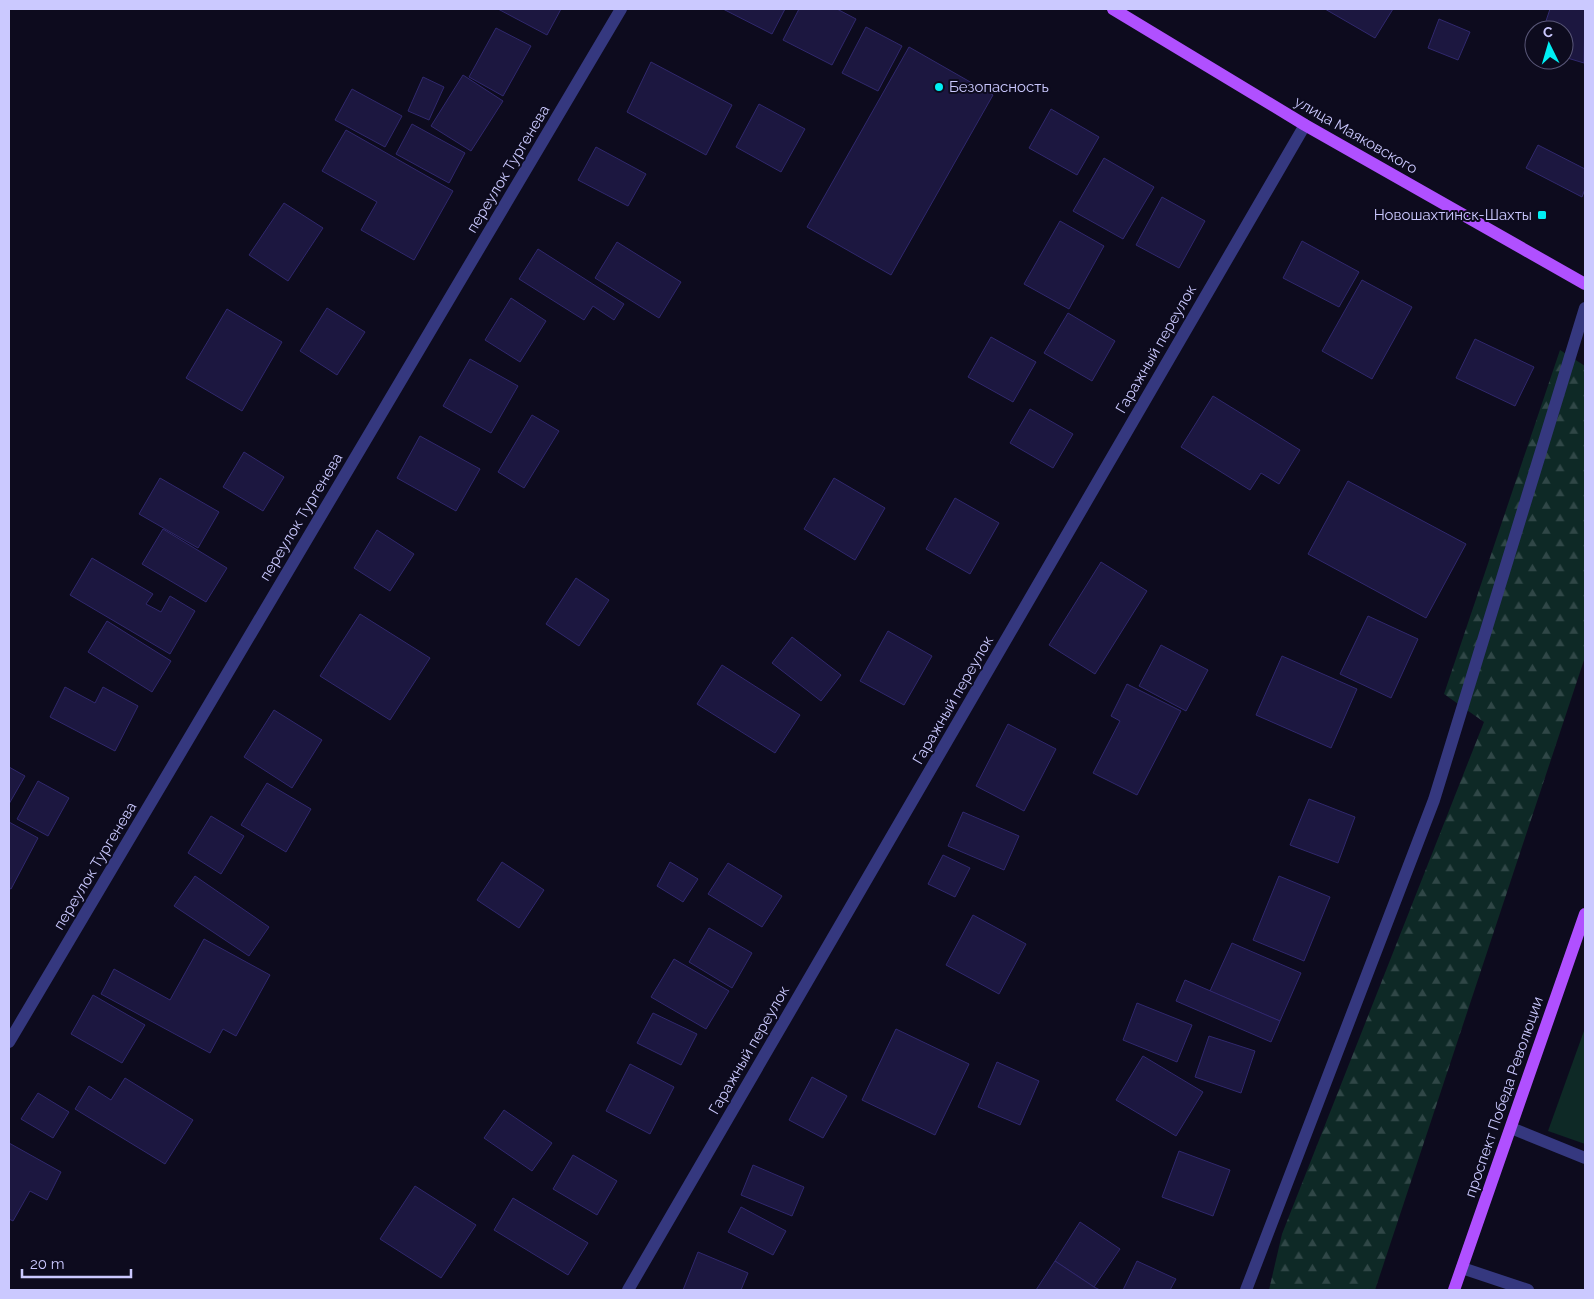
<svg xmlns="http://www.w3.org/2000/svg" width="1594" height="1299" font-family="Raleway,sans-serif">
	<style>
		.green { fill: #0e2926 }
		.forest { fill: url(#forest-firs) }
		.building { fill: #1c1740; stroke: #30286d }
		.lines { fill: none; stroke-linecap: round; stroke-linejoin: round }
		.minor { stroke: #35387f; stroke-width: 12 }
		.major { stroke: #b050ff; stroke-width: 12 }
		.poi-dot { fill: #00eff4; stroke: #0d0b1e; stroke-width: 2 }
		.labels { text-anchor: middle; dominant-baseline: central; stroke-width: 4; stroke-linejoin: round; paint-order: stroke }
		.poi-label { font-size: 15px; fill: #cbc9ff; stroke: #0d0b1e; text-anchor: start }
		.street-label { font-size: 15px; fill: #cbc9ff; stroke: #0d0b1e }
	</style>
	<defs>
		<pattern id="forest-firs" width="22" height="20" patternUnits="userSpaceOnUse" patternTransform="scale(1.25)"><rect width="22" height="20" fill="#0e2926"/><path d="M5 1l3.5 6h-7zM16 11l3.5 6h-7z" fill="#304747"/></pattern>
	</defs>
	<rect width="100%" height="100%" fill="#0d0b1e"/>
	<path class="green" d="M 1585,1028 L 1585,1144 L 1548,1131 Z"/>
	<path class="forest" d="M 1560,350 L 1585,366 L 1585,657 L 1375,1290 L 1269,1290 L 1282,1234 L 1484,722 L 1444,694 Z"/>
	<g class="building">
		<path d="M 498,9 L 561,9 L 547,35 Z"/>
		<path d="M 723,9 L 785,9 L 772,34 Z"/>
		<path d="M 799,9 L 837,9 L 856,19 L 832,65 L 783,40 Z"/>
		<path d="M 1325,9 L 1393,9 L 1375,38 Z"/>
		<path d="M 1550,9 L 1585,9 L 1584,63 L 1564,57 L 1564,30 L 1543,30 Z"/>
		<path d="M 1439,19 L 1470,32 L 1458,60 L 1428,48 Z"/>
		<path d="M 866,27 L 902,46 L 878,91 L 842,73 Z"/>
		<path d="M 496,28 L 531,46 L 503,96 L 469,77 Z"/>
		<path d="M 909,47 L 993,95 L 891,275 L 807,227 Z"/>
		<path d="M 651,62 L 732,105 L 706,155 L 627,112 Z"/>
		<path d="M 463,75 L 503,101 L 471,151 L 431,126 Z"/>
		<path d="M 423,77 L 444,87 L 429,120 L 408,111 Z"/>
		<path d="M 352,89 L 402,116 L 385,147 L 335,120 Z"/>
		<path d="M 759,104 L 805,129 L 781,172 L 736,147 Z"/>
		<path d="M 1051,109 L 1099,137 L 1077,175 L 1029,148 Z"/>
		<path d="M 412,124 L 465,153 L 449,183 L 396,154 Z"/>
		<path d="M 346,130 L 453,191 L 414,260 L 361,230 L 377,202 L 322,171 Z"/>
		<path d="M 1538,145 L 1585,169 L 1585,189 L 1582,197 L 1526,168 Z"/>
		<path d="M 596,147 L 646,174 L 628,206 L 578,180 Z"/>
		<path d="M 1104,158 L 1154,187 L 1123,239 L 1073,211 Z"/>
		<path d="M 1162,197 L 1205,221 L 1179,268 L 1136,245 Z"/>
		<path d="M 284,203 L 323,228 L 288,281 L 249,255 Z"/>
		<path d="M 1060,221 L 1104,246 L 1069,309 L 1024,284 Z"/>
		<path d="M 1302,241 L 1359,272 L 1339,307 L 1283,278 Z"/>
		<path d="M 617,242 L 681,282 L 659,318 L 595,278 Z"/>
		<path d="M 538,249 L 624,304 L 614,320 L 593,306 L 584,320 L 519,279 Z"/>
		<path d="M 1362,280 L 1412,307 L 1372,379 L 1322,351 Z"/>
		<path d="M 511,298 L 546,321 L 520,362 L 485,340 Z"/>
		<path d="M 327,308 L 365,332 L 337,375 L 300,351 Z"/>
		<path d="M 227,309 L 282,342 L 242,411 L 186,378 Z"/>
		<path d="M 1068,313 L 1115,341 L 1092,381 L 1044,353 Z"/>
		<path d="M 991,337 L 1036,362 L 1013,402 L 968,377 Z"/>
		<path d="M 1475,339 L 1534,367 L 1515,406 L 1456,378 Z"/>
		<path d="M 470,359 L 518,386 L 491,433 L 443,406 Z"/>
		<path d="M 1213,396 L 1300,450 L 1279,484 L 1261,473 L 1250,490 L 1181,447 Z"/>
		<path d="M 1030,409 L 1073,434 L 1053,468 L 1010,443 Z"/>
		<path d="M 532,415 L 559,431 L 524,488 L 498,472 Z"/>
		<path d="M 420,436 L 480,469 L 456,511 L 397,478 Z"/>
		<path d="M 244,452 L 284,477 L 263,511 L 223,487 Z"/>
		<path d="M 160,478 L 219,512 L 198,548 L 139,514 Z"/>
		<path d="M 834,478 L 885,508 L 855,560 L 804,529 Z"/>
		<path d="M 1348,481 L 1466,544 L 1426,618 L 1308,554 Z"/>
		<path d="M 955,498 L 999,523 L 970,574 L 926,549 Z"/>
		<path d="M 163,529 L 227,568 L 206,602 L 142,564 Z"/>
		<path d="M 377,530 L 414,554 L 390,591 L 354,568 Z"/>
		<path d="M 92,558 L 153,594 L 146,604 L 161,612 L 170,596 L 195,611 L 170,654 L 70,595 Z"/>
		<path d="M 1101,562 L 1147,591 L 1095,674 L 1049,645 Z"/>
		<path d="M 576,578 L 609,600 L 579,646 L 546,624 Z"/>
		<path d="M 360,614 L 430,658 L 390,720 L 320,676 Z"/>
		<path d="M 1368,616 L 1418,639 L 1391,698 L 1340,674 Z"/>
		<path d="M 107,621 L 171,661 L 152,692 L 88,652 Z"/>
		<path d="M 888,631 L 932,656 L 904,705 L 860,681 Z"/>
		<path d="M 792,637 L 841,675 L 821,701 L 772,663 Z"/>
		<path d="M 1161,645 L 1208,670 L 1186,711 L 1139,686 Z"/>
		<path d="M 1282,656 L 1357,689 L 1331,748 L 1256,715 Z"/>
		<path d="M 722,665 L 800,715 L 775,753 L 697,704 Z"/>
		<path d="M 1127,684 L 1181,711 L 1137,795 L 1093,773 L 1120,721 L 1111,716 Z"/>
		<path d="M 65,687 L 95,703 L 103,687 L 138,706 L 115,751 L 50,717 Z"/>
		<path d="M 274,710 L 322,740 L 292,788 L 244,757 Z"/>
		<path d="M 1008,724 L 1056,749 L 1024,811 L 976,786 Z"/>
		<path d="M 9,767 L 25,776 L 9,804 Z"/>
		<path d="M 38,781 L 69,798 L 48,836 L 17,819 Z"/>
		<path d="M 267,783 L 311,809 L 286,852 L 241,825 Z"/>
		<path d="M 1309,799 L 1355,817 L 1338,863 L 1290,845 Z"/>
		<path d="M 963,812 L 1019,836 L 1004,870 L 948,846 Z"/>
		<path d="M 211,816 L 244,836 L 221,874 L 188,853 Z"/>
		<path d="M 9,822 L 38,838 L 11,889 L 9,888 Z"/>
		<path d="M 943,855 L 970,868 L 955,897 L 928,884 Z"/>
		<path d="M 502,862 L 544,890 L 519,928 L 477,900 Z"/>
		<path d="M 670,862 L 698,879 L 683,902 L 657,886 Z"/>
		<path d="M 728,863 L 782,896 L 762,927 L 708,894 Z"/>
		<path d="M 195,876 L 269,927 L 249,956 L 174,906 Z"/>
		<path d="M 1279,876 L 1330,897 L 1304,961 L 1253,940 Z"/>
		<path d="M 973,915 L 1026,944 L 999,994 L 946,965 Z"/>
		<path d="M 709,928 L 752,953 L 732,988 L 689,962 Z"/>
		<path d="M 204,939 L 270,975 L 236,1036 L 223,1029 L 210,1053 L 101,994 L 114,969 L 170,1000 Z"/>
		<path d="M 1232,943 L 1301,973 L 1280,1021 L 1210,991 Z"/>
		<path d="M 674,959 L 729,991 L 706,1029 L 651,997 Z"/>
		<path d="M 1185,980 L 1280,1021 L 1271,1042 L 1176,1001 Z"/>
		<path d="M 93,995 L 145,1025 L 122,1063 L 71,1034 Z"/>
		<path d="M 1137,1003 L 1192,1025 L 1177,1062 L 1123,1040 Z"/>
		<path d="M 653,1013 L 697,1034 L 681,1065 L 637,1043 Z"/>
		<path d="M 896,1029 L 969,1064 L 935,1135 L 862,1100 Z"/>
		<path d="M 1209,1036 L 1255,1051 L 1241,1093 L 1195,1077 Z"/>
		<path d="M 1143,1056 L 1203,1092 L 1176,1136 L 1116,1100 Z"/>
		<path d="M 997,1062 L 1039,1081 L 1020,1125 L 978,1107 Z"/>
		<path d="M 630,1064 L 674,1087 L 650,1134 L 606,1111 Z"/>
		<path d="M 812,1077 L 847,1096 L 823,1138 L 789,1120 Z"/>
		<path d="M 125,1078 L 193,1120 L 165,1164 L 75,1109 L 89,1086 L 111,1100 Z"/>
		<path d="M 38,1093 L 69,1112 L 53,1138 L 21,1119 Z"/>
		<path d="M 504,1110 L 552,1143 L 532,1171 L 484,1138 Z"/>
		<path d="M 9,1143 L 61,1172 L 47,1200 L 30,1191 L 13,1221 L 9,1219 Z"/>
		<path d="M 1179,1151 L 1230,1170 L 1213,1216 L 1162,1197 Z"/>
		<path d="M 573,1155 L 617,1181 L 597,1215 L 553,1189 Z"/>
		<path d="M 753,1165 L 804,1187 L 792,1216 L 741,1195 Z"/>
		<path d="M 415,1186 L 476,1225 L 441,1278 L 380,1239 Z"/>
		<path d="M 513,1198 L 588,1243 L 568,1275 L 494,1230 Z"/>
		<path d="M 741,1207 L 786,1231 L 773,1255 L 728,1232 Z"/>
		<path d="M 1080,1222 L 1120,1249 L 1094,1287 L 1055,1261 Z"/>
		<path d="M 698,1252 L 748,1273 L 741,1290 L 683,1290 Z"/>
		<path d="M 1055,1261 L 1094,1287 L 1100,1290 L 1036,1290 Z"/>
		<path d="M 1137,1261 L 1176,1279 L 1170,1290 L 1123,1290 Z"/>
	</g>
	<g class="lines">
		<g class="minor">
			<path d="M 9,1042 L 621,9"/>
			<path d="M 1511,1128 L 1585,1158"/>
			<path d="M 1462,1268 L 1528,1290"/>
			<path d="M 628,1290 L 1305,125"/>
			<path d="M 1246,1290 L 1434,800 L 1585,308"/>
		</g>
		<g class="major">
			<path d="M 1113,9 L 1305,125 L 1585,284"/>
			<path d="M 1454,1290 L 1585,914"/>
		</g>
	</g>
	<g class="poi-dot">
		<circle cx="939" cy="87" r="5"/>
		<rect x="1537" y="210" width="10" height="10" rx="2.5"/>
	</g>
	<g class="labels">
		<g class="poi-label">
			<text x="949" y="87">Безопасность</text>
			<text x="1532" y="215" text-anchor="end">Новошахтинск-Шахты</text>
		</g>
		<g class="street-label">
			<text transform="translate(1356 135) rotate(30)">улица Маяковского</text>
			<text transform="translate(508 169) rotate(-59)">переулок Тургенева</text>
			<text transform="translate(1156 349) rotate(-60)">Гаражный переулок</text>
			<text transform="translate(301 517) rotate(-59)">переулок Тургенева</text>
			<text transform="translate(953 700) rotate(-60)">Гаражный переулок</text>
			<text transform="translate(95 866) rotate(-59)">переулок Тургенева</text>
			<text transform="translate(749 1050) rotate(-60)">Гаражный переулок</text>
			<text transform="translate(1504 1097) rotate(-71)">проспект Победа Революции</text>
		</g>
	</g>
	<rect width="1594" height="1299" fill="none" stroke="#cbc9ff" stroke-width="20"/>
	<g transform="translate(1549 45) rotate(355)"><circle r="24" fill="#0d0b1e" stroke="#595778"/>
	<path d="M0-4L9 19L0 12L-9 19Z" fill="#00eff4"/>
	<text y="-8" font-size="14" font-weight="bold" text-anchor="middle" fill="#cbc9ff">С</text>
	</g>
	<path d="M22 1269v8h109v-8" fill="none" stroke="#cbc9ff" stroke-width="2.5"/>
	<text x="30" y="1269" font-size="15" fill="#cbc9ff" stroke="#0d0b1e" stroke-width="4" paint-order="stroke">20 m</text>
</svg>
